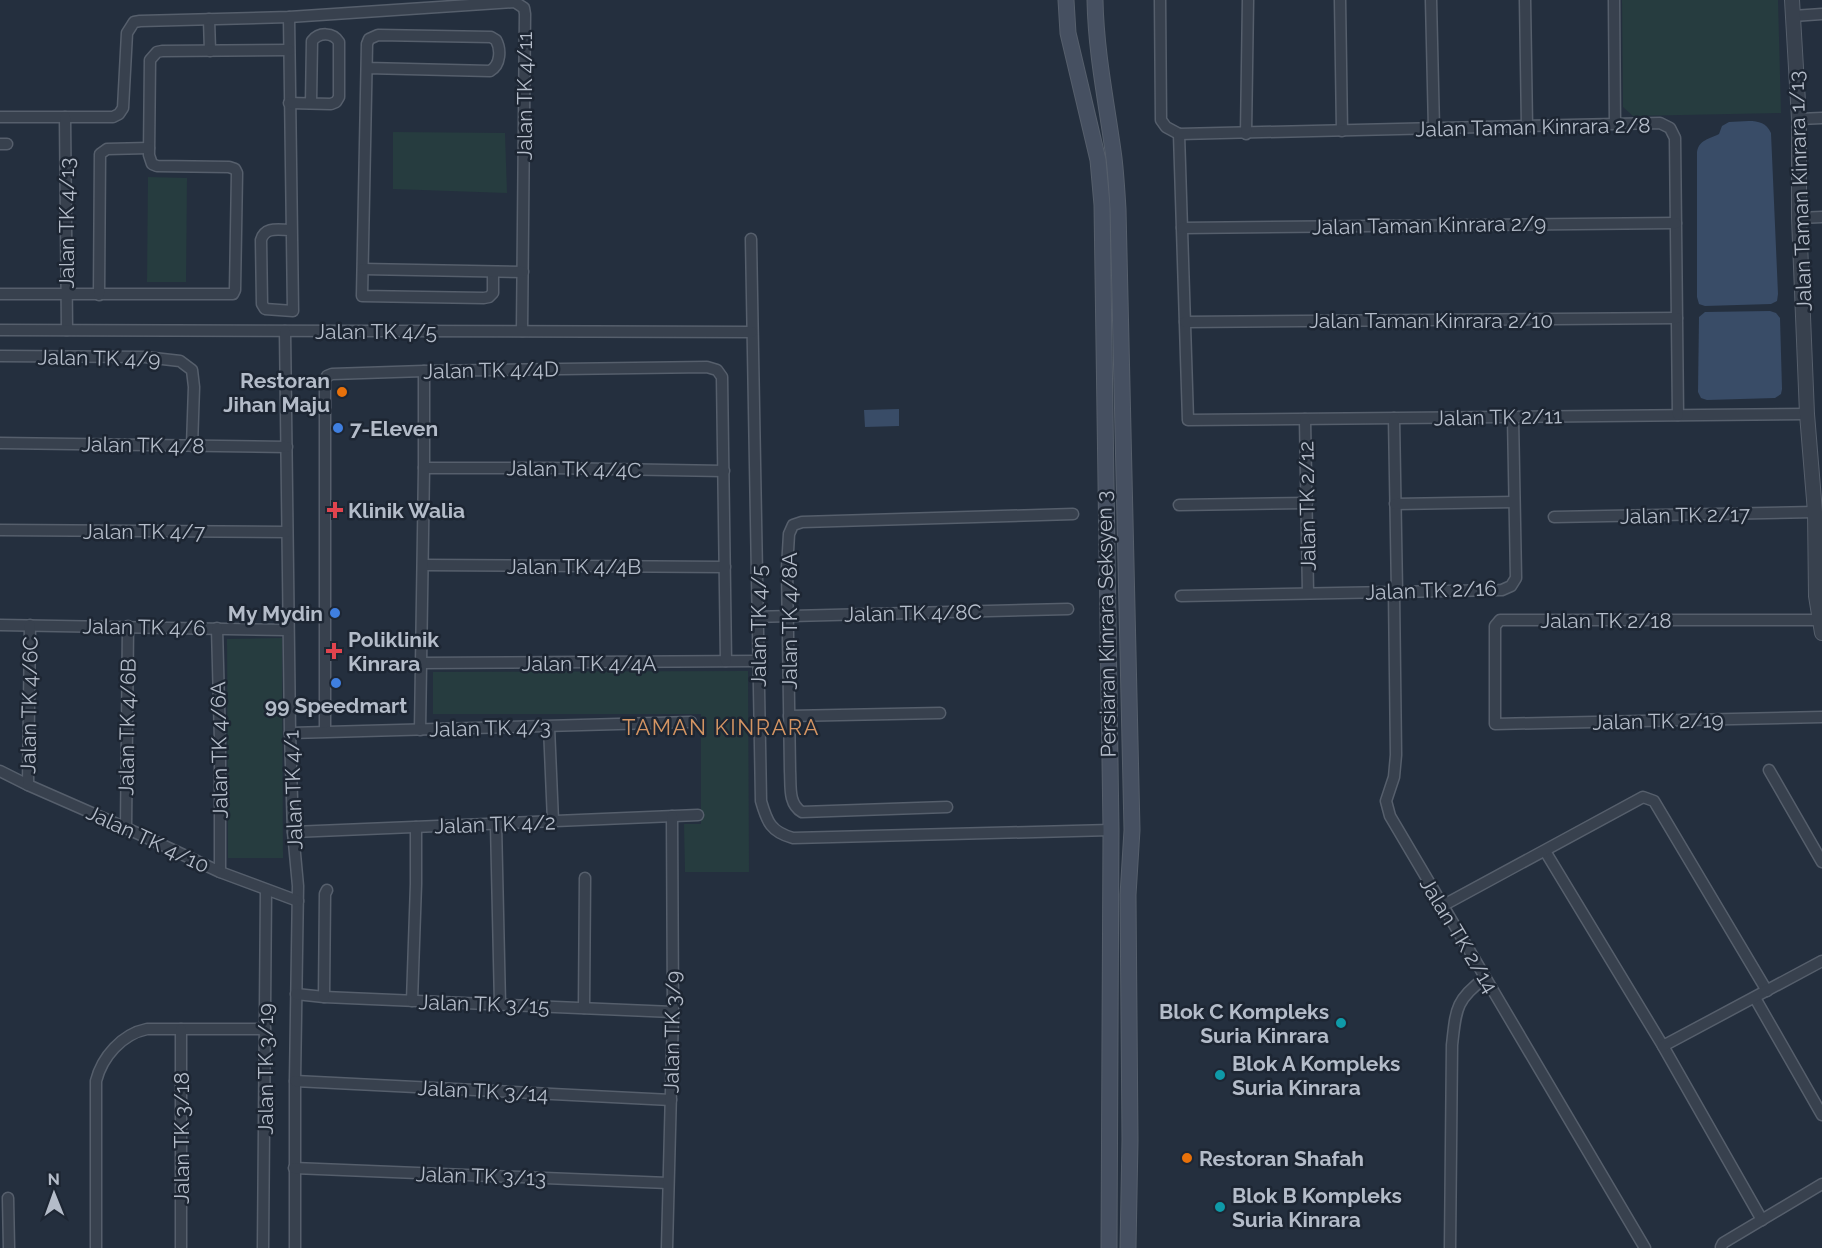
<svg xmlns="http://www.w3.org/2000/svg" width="1822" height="1248" font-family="Raleway,sans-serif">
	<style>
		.green { fill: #263c3f }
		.water { fill: #394c67 }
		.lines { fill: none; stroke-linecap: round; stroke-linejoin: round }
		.minor-casing { stroke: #565f6c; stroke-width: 13 }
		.tertiary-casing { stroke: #565f6c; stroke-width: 16 }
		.secondary-casing { stroke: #565f6c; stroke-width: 17 }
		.minor { stroke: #38414e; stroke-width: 10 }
		.tertiary { stroke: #38414e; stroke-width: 14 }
		.secondary { stroke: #465061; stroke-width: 15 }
		.food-dot { fill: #e8710a; stroke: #1d2633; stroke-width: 2 }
		.shop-dot { fill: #3f7fe0; stroke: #1d2633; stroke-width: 2 }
		.health-dot { fill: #e0444e; stroke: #1d2633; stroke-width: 2 }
		.culture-dot { fill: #0f9aa8; stroke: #1d2633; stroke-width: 2 }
		.labels { text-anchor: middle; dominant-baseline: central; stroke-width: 5; stroke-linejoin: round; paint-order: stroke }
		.street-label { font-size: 21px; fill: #b4bcc9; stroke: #1d2633 }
		.poi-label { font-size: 21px; font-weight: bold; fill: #b4bcc9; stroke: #1d2633; text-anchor: start }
		.neighbourhood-label { font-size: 22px; letter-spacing: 1.5px; fill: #d59563; stroke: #1d2633 }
	</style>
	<rect width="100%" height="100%" fill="#242f3e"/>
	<g class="green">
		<path d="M 1622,0 L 1778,0 L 1781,113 L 1633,116 L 1623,107 Z"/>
		<path d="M 393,132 L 505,133 L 507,193 L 393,189 Z"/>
		<path d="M 148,177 L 187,178 L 186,282 L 147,282 Z"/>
		<path d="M 282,638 L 283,858 L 228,858 L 227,639 Z"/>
		<path d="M 748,671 L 749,872 L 685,872 L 684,824 L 701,824 L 701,714 L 433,714 L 433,672 Z"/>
	</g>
	<g class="water">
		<path d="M 1729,122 C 1744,122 1764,116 1771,133 L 1778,294 L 1777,301 L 1771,304 L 1705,306 L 1699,304 L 1697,297 L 1697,152 C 1699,140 1709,139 1719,134 L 1722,126 Z"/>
		<path d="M 1770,311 L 1776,313 L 1780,318 L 1782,389 L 1781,394 L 1775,398 L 1707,400 L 1701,398 L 1698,392 L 1699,317 L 1705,312 Z"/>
		<path d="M 899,409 L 899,426 L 865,427 L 864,410 Z"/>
	</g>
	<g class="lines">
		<defs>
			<g id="minor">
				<path d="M 1160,0 L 1161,120 L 1166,127 L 1179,134"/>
				<path d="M 1340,0 L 1342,131"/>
				<path d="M 1431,0 L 1434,129"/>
				<path d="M 1525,0 L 1527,127"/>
				<path d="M 1614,0 L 1615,124"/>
				<path d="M 1793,16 L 1822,14"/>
				<path d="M 289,17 L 293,311 L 265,309 L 262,304 L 261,240 C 265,226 279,230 291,230"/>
				<path d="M 209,19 L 210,51"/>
				<path d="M 367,68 L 490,71 C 501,65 501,49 496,40 L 491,37 L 378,35 L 369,39 L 367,44 L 362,296 L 484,298 L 489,297 L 493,293 L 493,272"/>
				<path d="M 289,103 L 331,104 L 336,102 L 339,97 L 339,42 C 333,32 319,32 312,41 L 311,103"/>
				<path d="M 0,117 L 113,117 L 119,114 L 123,108 L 127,33 L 134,22 L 140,21 L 289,17 L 515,2 L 524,8 L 525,14 L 522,331"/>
				<path d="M 65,117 L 67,330"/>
				<path d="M 1799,119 L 1822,118"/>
				<path d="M 1179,134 L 1188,420 L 1807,414"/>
				<path d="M 1179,134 L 1660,123 L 1670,128 L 1675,138 L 1678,415"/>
				<path d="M 1246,134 L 1248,0"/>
				<path d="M 0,144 L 7,144"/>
				<path d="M 1799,218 L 1822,217"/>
				<path d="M 1182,228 L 1676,223"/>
				<path d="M 751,239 L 761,801 C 767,822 771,832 793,838 L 1111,830"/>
				<path d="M 363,269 L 523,272"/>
				<path d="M 0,294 L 233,294 L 235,290 L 237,173 L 235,169 L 229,167 L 157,166 L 152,164 L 149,155 L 150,60 L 157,52 L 162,51 L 289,50"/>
				<path d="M 99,295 L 100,154 L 107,149 L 149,148"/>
				<path d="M 1185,322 L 1677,318"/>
				<path d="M 0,330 L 752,332"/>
				<path d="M 285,331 L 290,733 L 293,832 L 298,886 L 295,1081 L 295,1248"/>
				<path d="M 0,356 L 145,357 L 180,361 L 192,370 L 194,387 L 192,446"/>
				<path d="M 1394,418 L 1397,592"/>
				<path d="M 1305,419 L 1308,593"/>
				<path d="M 0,443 L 287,447"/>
				<path d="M 424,468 L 552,468 L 724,471"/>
				<path d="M 1395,504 L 1514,502"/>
				<path d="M 1179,505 L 1307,503"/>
				<path d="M 1554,517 L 1815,512"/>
				<path d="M 0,530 L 287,532"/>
				<path d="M 423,565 L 725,567"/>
				<path d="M 1394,592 L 1396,755 L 1394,777 L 1386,801 L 1390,816 L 1645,1248"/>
				<path d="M 1181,596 L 1502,590 L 1511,586 L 1516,578 L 1513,417"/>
				<path d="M 757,617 L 1068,609"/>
				<path d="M 1819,620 L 1500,620 L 1495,626 L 1495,724 L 1822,717"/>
				<path d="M 0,625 L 288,630"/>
				<path d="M 217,628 L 220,741 L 220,872"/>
				<path d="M 421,663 L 757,661"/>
				<path d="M 789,716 L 940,713"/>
				<path d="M 549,727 L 553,821"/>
				<path d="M 420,730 L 424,468 L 424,371"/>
				<path d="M 325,731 L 325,381 L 327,376 L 332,374 L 424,371 L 707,367 L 717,370 L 722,377 L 726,661"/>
				<path d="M 290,733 L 691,722"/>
				<path d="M 1769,770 L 1822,862"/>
				<path d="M 0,771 L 28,785 L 126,828 L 220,872 L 298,901"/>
				<path d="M 28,785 L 30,625"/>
				<path d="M 947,807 L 802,812 C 788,804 791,786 790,771 L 787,568 L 789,534 L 793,525 L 802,522 L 1073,514"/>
				<path d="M 496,824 L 500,1005"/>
				<path d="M 126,828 L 128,626"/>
				<path d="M 293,832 L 698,815"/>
				<path d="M 1545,851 L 1663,1046 L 1762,1220"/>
				<path d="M 1442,906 L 1643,797 L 1654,801 L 1767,991"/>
				<path d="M 296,994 L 324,997 L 673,1012"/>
				<path d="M 324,997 L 325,894 L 327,890"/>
				<path d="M 1755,998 L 1822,1115"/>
				<path d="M 412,1001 L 416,884 L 416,827"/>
				<path d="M 584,1008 L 585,878"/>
				<path d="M 1663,1046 L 1822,961"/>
				<path d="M 295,1081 L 671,1100"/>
				<path d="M 294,1168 L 668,1183"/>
				<path d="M 8,1198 L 9,1248"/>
				<path d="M 1721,1247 L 1723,1243 L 1822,1184"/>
				<path d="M 96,1248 L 96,1081 C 102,1057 122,1034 147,1029 L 265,1029"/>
				<path d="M 181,1248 L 181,1029"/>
				<path d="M 263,1248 L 266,890"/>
				<path d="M 667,1248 L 673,1012 L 672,816"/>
				<path d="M 1450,1248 L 1452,1045 C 1456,1010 1455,1000 1485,978"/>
			</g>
			<path id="tertiary" d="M 1792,0 L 1799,119 L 1799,218 L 1807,414 L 1815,512 L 1816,596 L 1822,633"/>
			<g id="secondary">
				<path d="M 1066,0 L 1068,33 L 1098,160 L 1102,205 L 1111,830 L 1109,1248"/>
				<path d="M 1095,0 C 1096,54 1107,105 1114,158 C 1116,175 1117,192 1118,209 L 1132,830 L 1128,895 L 1130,1140 L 1128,1248"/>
			</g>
		</defs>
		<use href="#minor" class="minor-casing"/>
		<use href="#tertiary" class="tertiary-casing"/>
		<use href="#secondary" class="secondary-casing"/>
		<use href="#minor" class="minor"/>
		<use href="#tertiary" class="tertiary"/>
		<use href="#secondary" class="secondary"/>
	</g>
	<g class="food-dot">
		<circle cx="342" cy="392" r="6"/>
		<circle cx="1187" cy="1158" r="6"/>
	</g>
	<g class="shop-dot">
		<circle cx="338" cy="428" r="6"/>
		<circle cx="335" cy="613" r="6"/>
		<circle cx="336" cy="683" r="6"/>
	</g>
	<g class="health-dot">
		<path d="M332 501h6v6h6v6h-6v6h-6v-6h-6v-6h6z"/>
		<path d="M331 642h6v6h6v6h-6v6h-6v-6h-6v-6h6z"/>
	</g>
	<g class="culture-dot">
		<circle cx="1341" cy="1023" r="6"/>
		<circle cx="1220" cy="1075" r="6"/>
		<circle cx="1220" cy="1207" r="6"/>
	</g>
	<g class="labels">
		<g class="street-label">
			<text transform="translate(524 96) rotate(-90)">Jalan TK 4/11</text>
			<text transform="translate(1533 127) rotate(-1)">Jalan Taman Kinrara 2/8</text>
			<text transform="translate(1800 191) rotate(-92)">Jalan Taman Kinrara 1/13</text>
			<text transform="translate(66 223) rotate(-90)">Jalan TK 4/13</text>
			<text transform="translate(1429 225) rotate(-1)">Jalan Taman Kinrara 2/9</text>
			<text x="1431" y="320">Jalan Taman Kinrara 2/10</text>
			<text x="376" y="331">Jalan TK 4/5</text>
			<text transform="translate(99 358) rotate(1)">Jalan TK 4/9</text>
			<text transform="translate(491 370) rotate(-1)">Jalan TK 4/4D</text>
			<text transform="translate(1498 417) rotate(-1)">Jalan TK 2/11</text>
			<text transform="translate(143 445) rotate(1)">Jalan TK 4/8</text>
			<text transform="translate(574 469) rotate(1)">Jalan TK 4/4C</text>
			<text transform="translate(1307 506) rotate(-91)">Jalan TK 2/12</text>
			<text transform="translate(1685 515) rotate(-1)">Jalan TK 2/17</text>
			<text x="144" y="531">Jalan TK 4/7</text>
			<text x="574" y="566">Jalan TK 4/4B</text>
			<text transform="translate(1431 590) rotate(-2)">Jalan TK 2/16</text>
			<text transform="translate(913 613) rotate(-1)">Jalan TK 4/8C</text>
			<text x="1606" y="620">Jalan TK 2/18</text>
			<text transform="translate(789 621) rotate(-90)">Jalan TK 4/8A</text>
			<text transform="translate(1106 624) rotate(-91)">Persiaran Kinrara Seksyen 3</text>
			<text transform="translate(758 626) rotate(-90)">Jalan TK 4/5</text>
			<text transform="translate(144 627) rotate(1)">Jalan TK 4/6</text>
			<text x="589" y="663">Jalan TK 4/4A</text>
			<text transform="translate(29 705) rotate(-89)">Jalan TK 4/6C</text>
			<text transform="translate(1658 721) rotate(-1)">Jalan TK 2/19</text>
			<text transform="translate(127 727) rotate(-89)">Jalan TK 4/6B</text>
			<text transform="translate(490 728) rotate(-1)">Jalan TK 4/3</text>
			<text transform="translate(219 750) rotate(-91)">Jalan TK 4/6A</text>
			<text transform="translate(293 790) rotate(-92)">Jalan TK 4/1</text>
			<text transform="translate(495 824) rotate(-2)">Jalan TK 4/2</text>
			<text transform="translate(148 839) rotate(25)">Jalan TK 4/10</text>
			<text transform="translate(1459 935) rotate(59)">Jalan TK 2/14</text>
			<text transform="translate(484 1004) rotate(2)">Jalan TK 3/15</text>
			<text transform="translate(672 1032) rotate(-89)">Jalan TK 3/9</text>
			<text transform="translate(265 1069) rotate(-90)">Jalan TK 3/19</text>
			<text transform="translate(483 1091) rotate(3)">Jalan TK 3/14</text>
			<text transform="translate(181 1138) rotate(-90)">Jalan TK 3/18</text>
			<text transform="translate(481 1176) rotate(2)">Jalan TK 3/13</text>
		</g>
		<g class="poi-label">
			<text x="330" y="380" text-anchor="end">Restoran<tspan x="330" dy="24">Jihan Maju</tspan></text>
			<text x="350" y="428">7-Eleven</text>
			<text x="348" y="510">Klinik Walia</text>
			<text x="323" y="613" text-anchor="end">My Mydin</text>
			<text x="348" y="639">Poliklinik<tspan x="348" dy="24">Kinrara</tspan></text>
			<text x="336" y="705" text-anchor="middle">99 Speedmart</text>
			<text x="1329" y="1011" text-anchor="end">Blok C Kompleks<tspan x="1329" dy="24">Suria Kinrara</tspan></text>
			<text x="1232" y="1063">Blok A Kompleks<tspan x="1232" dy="24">Suria Kinrara</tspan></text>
			<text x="1199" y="1158">Restoran Shafah</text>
			<text x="1232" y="1195">Blok B Kompleks<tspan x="1232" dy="24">Suria Kinrara</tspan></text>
		</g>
		<g class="neighbourhood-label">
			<text x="721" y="727">TAMAN KINRARA</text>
		</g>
	</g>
	<g transform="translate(54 1194) rotate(359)" stroke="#1d2633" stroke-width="4.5" paint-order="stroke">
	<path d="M0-4.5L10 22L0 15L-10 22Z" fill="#b4bcc9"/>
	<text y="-9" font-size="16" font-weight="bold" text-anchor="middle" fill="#b4bcc9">N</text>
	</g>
</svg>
